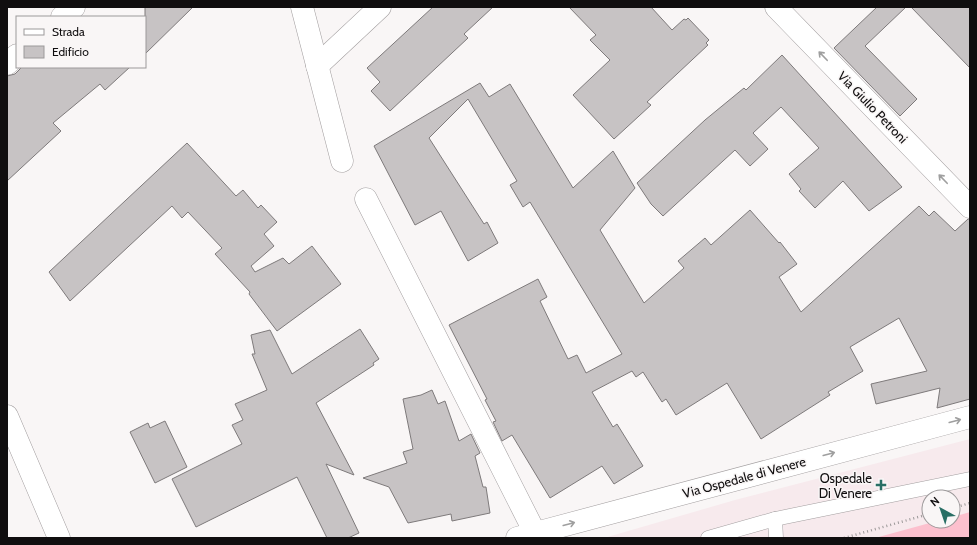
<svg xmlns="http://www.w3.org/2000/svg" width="977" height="545" font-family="Cabin,sans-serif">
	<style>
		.built { fill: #f7eaed; fill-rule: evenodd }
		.green { fill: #fcc0ce }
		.building { fill: #c7c3c4; stroke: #7e7a7b }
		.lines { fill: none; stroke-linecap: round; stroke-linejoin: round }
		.lane-casing { stroke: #a39fa0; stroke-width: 15 }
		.street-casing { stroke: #a39fa0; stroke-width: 23 }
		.secondary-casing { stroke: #a39fa0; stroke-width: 23 }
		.path { stroke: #9b9898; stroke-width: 2.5; stroke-dasharray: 1 3; stroke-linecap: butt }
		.lane { stroke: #fff; stroke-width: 14 }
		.street { stroke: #fff; stroke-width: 22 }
		.secondary { stroke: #fff; stroke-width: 22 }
		.oneway { stroke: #9f9f9f }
		.poi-dot { fill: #286f65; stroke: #f9f6f6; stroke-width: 1.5 }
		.labels { text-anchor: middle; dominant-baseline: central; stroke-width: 3; stroke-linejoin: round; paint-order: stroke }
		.street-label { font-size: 13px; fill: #100e0f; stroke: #f9f6f6 }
		.poi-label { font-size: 13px; fill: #100e0f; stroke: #f9f6f6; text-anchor: end }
	</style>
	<rect width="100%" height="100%" fill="#f9f6f6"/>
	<path class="built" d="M 970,439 L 970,538 L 604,538 L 735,500 ZM 929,497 L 953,497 L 953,521 L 929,521 Z"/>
	<path class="green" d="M 970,512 L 970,538 L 875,538 L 937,521 L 953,521 L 953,517 Z"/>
	<g class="building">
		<path d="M 145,7 L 193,7 L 145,54 Z"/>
		<path d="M 433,7 L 493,7 L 464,34 L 468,38 L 390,111 L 371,91 L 380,82 L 367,68 Z"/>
		<path d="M 569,7 L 651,7 L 672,30 L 684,19 L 686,20 L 688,18 L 709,40 L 706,43 L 708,45 L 647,102 L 651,105 L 614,139 L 573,95 L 610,60 L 590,40 L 596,35 Z"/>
		<path d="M 877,7 L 906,7 L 865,46 L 917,99 L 900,116 L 834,48 Z"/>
		<path d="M 911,7 L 970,7 L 970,68 Z"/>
		<path d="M 782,55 L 902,187 L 869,211 L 843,181 L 815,208 L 799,191 L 801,189 L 789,174 L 819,148 L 781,107 L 753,133 L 768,149 L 750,166 L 735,150 L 663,216 L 651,204 L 637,183 L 705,120 L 744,88 L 746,90 Z"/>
		<path d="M 22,67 L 130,67 L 105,90 L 100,84 L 53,123 L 61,131 L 7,181 L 7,76 L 15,74 Z"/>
		<path d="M 480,83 L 489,97 L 510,84 L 573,188 L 613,151 L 635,188 L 600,230 L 644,303 L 684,268 L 678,261 L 705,238 L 711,245 L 750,210 L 779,243 L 780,242 L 797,264 L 779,277 L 801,312 L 919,206 L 929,216 L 934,211 L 955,231 L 968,219 L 970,219 L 970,399 L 937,408 L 940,388 L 876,404 L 871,384 L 927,371 L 899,318 L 850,347 L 863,371 L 828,392 L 830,395 L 761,439 L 727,383 L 676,415 L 666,399 L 662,402 L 643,372 L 636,377 L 632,371 L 592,392 L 613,427 L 617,424 L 643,466 L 614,484 L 602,466 L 550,498 L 512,435 L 502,441 L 493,422 L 496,421 L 485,400 L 487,399 L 449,325 L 538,279 L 547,297 L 540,301 L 568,359 L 577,355 L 586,373 L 622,354 L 530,202 L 523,207 L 510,185 L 517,181 L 468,99 L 429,138 L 484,224 L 487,222 L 498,243 L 468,261 L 441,211 L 415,225 L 374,146 Z"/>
		<path d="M 187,143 L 236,196 L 243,190 L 258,208 L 261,205 L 277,222 L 264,234 L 274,246 L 251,266 L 255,272 L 283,258 L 289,264 L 312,246 L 341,284 L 277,331 L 249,294 L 250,292 L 215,254 L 222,248 L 188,212 L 182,218 L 172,206 L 70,301 L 49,272 Z"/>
		<path d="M 360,329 L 379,359 L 373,363 L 374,365 L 316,403 L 354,475 L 326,464 L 359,533 L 348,538 L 327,538 L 297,477 L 196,527 L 172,479 L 242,444 L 232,425 L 243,420 L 235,404 L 267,390 L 252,354 L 255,354 L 251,335 L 270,330 L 292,374 Z"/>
		<path d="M 432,390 L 438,404 L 445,401 L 459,441 L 471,434 L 480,453 L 475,456 L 483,487 L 486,487 L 490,513 L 452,521 L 451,514 L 408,523 L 389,487 L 363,478 L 407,463 L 403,452 L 413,449 L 403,399 L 421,395 Z"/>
		<path d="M 165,421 L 187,467 L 155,483 L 130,432 L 148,423 L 150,428 Z"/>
	</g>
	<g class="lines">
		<defs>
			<g id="lane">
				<path d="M 775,519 L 776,538"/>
				<path d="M 708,538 L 775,519 L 970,479"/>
			</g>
			<g id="street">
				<path d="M 302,7 L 342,161"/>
				<path d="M 776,7 L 970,207"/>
				<path d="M 62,17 L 74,7"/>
				<path d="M 7,64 L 17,55"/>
				<path d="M 317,66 L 380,7"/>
				<path d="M 366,199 L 535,533"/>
			</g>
			<g id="secondary">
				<path d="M 7,416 L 59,538"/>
				<path d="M 517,538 L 970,417"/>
			</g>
		</defs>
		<use href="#lane" class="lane-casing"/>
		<use href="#street" class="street-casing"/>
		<use href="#secondary" class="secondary-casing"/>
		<g class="path">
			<path d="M 953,508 L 970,503"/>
			<path d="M 844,538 L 929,514"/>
		</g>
		<use href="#lane" class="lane"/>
		<use href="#street" class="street"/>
		<use href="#secondary" class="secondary"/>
	</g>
	<defs><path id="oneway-shaft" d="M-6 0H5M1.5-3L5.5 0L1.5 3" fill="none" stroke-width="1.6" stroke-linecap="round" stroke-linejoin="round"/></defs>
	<g class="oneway">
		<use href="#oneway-shaft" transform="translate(823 56) rotate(-134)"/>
		<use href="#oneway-shaft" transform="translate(943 179) rotate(-134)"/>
		<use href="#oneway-shaft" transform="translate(955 421) rotate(-15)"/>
		<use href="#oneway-shaft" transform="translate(829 454) rotate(-15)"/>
		<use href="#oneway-shaft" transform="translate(569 524) rotate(-15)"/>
	</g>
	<path class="poi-dot" d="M879 479h4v4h4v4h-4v4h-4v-4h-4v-4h4z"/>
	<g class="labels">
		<g class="street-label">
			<text transform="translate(873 107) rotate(46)">Via Giulio Petroni</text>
			<text transform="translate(744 477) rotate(-15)">Via Ospedale di Venere</text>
		</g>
		<g class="poi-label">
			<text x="872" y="478">Ospedale<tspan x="872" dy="15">Di Venere</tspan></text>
		</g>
	</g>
	<rect width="977" height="545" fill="none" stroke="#100e0f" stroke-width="16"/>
	<rect x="16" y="16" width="130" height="52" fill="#f9f6f6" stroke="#9c999a"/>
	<rect x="24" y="29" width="20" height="6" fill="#ffffff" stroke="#9c999a"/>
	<text x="52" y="36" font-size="12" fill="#100e0f">Strada</text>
	<rect x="24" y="46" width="20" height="12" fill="#c7c3c4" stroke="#9c999a"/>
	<text x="52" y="56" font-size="12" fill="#100e0f">Edificio</text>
	<g transform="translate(941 509) rotate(320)"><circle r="19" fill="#f9f6f6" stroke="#9c999a"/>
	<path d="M0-3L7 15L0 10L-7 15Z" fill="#286f65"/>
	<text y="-6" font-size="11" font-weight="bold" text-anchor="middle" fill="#100e0f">N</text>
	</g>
</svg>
